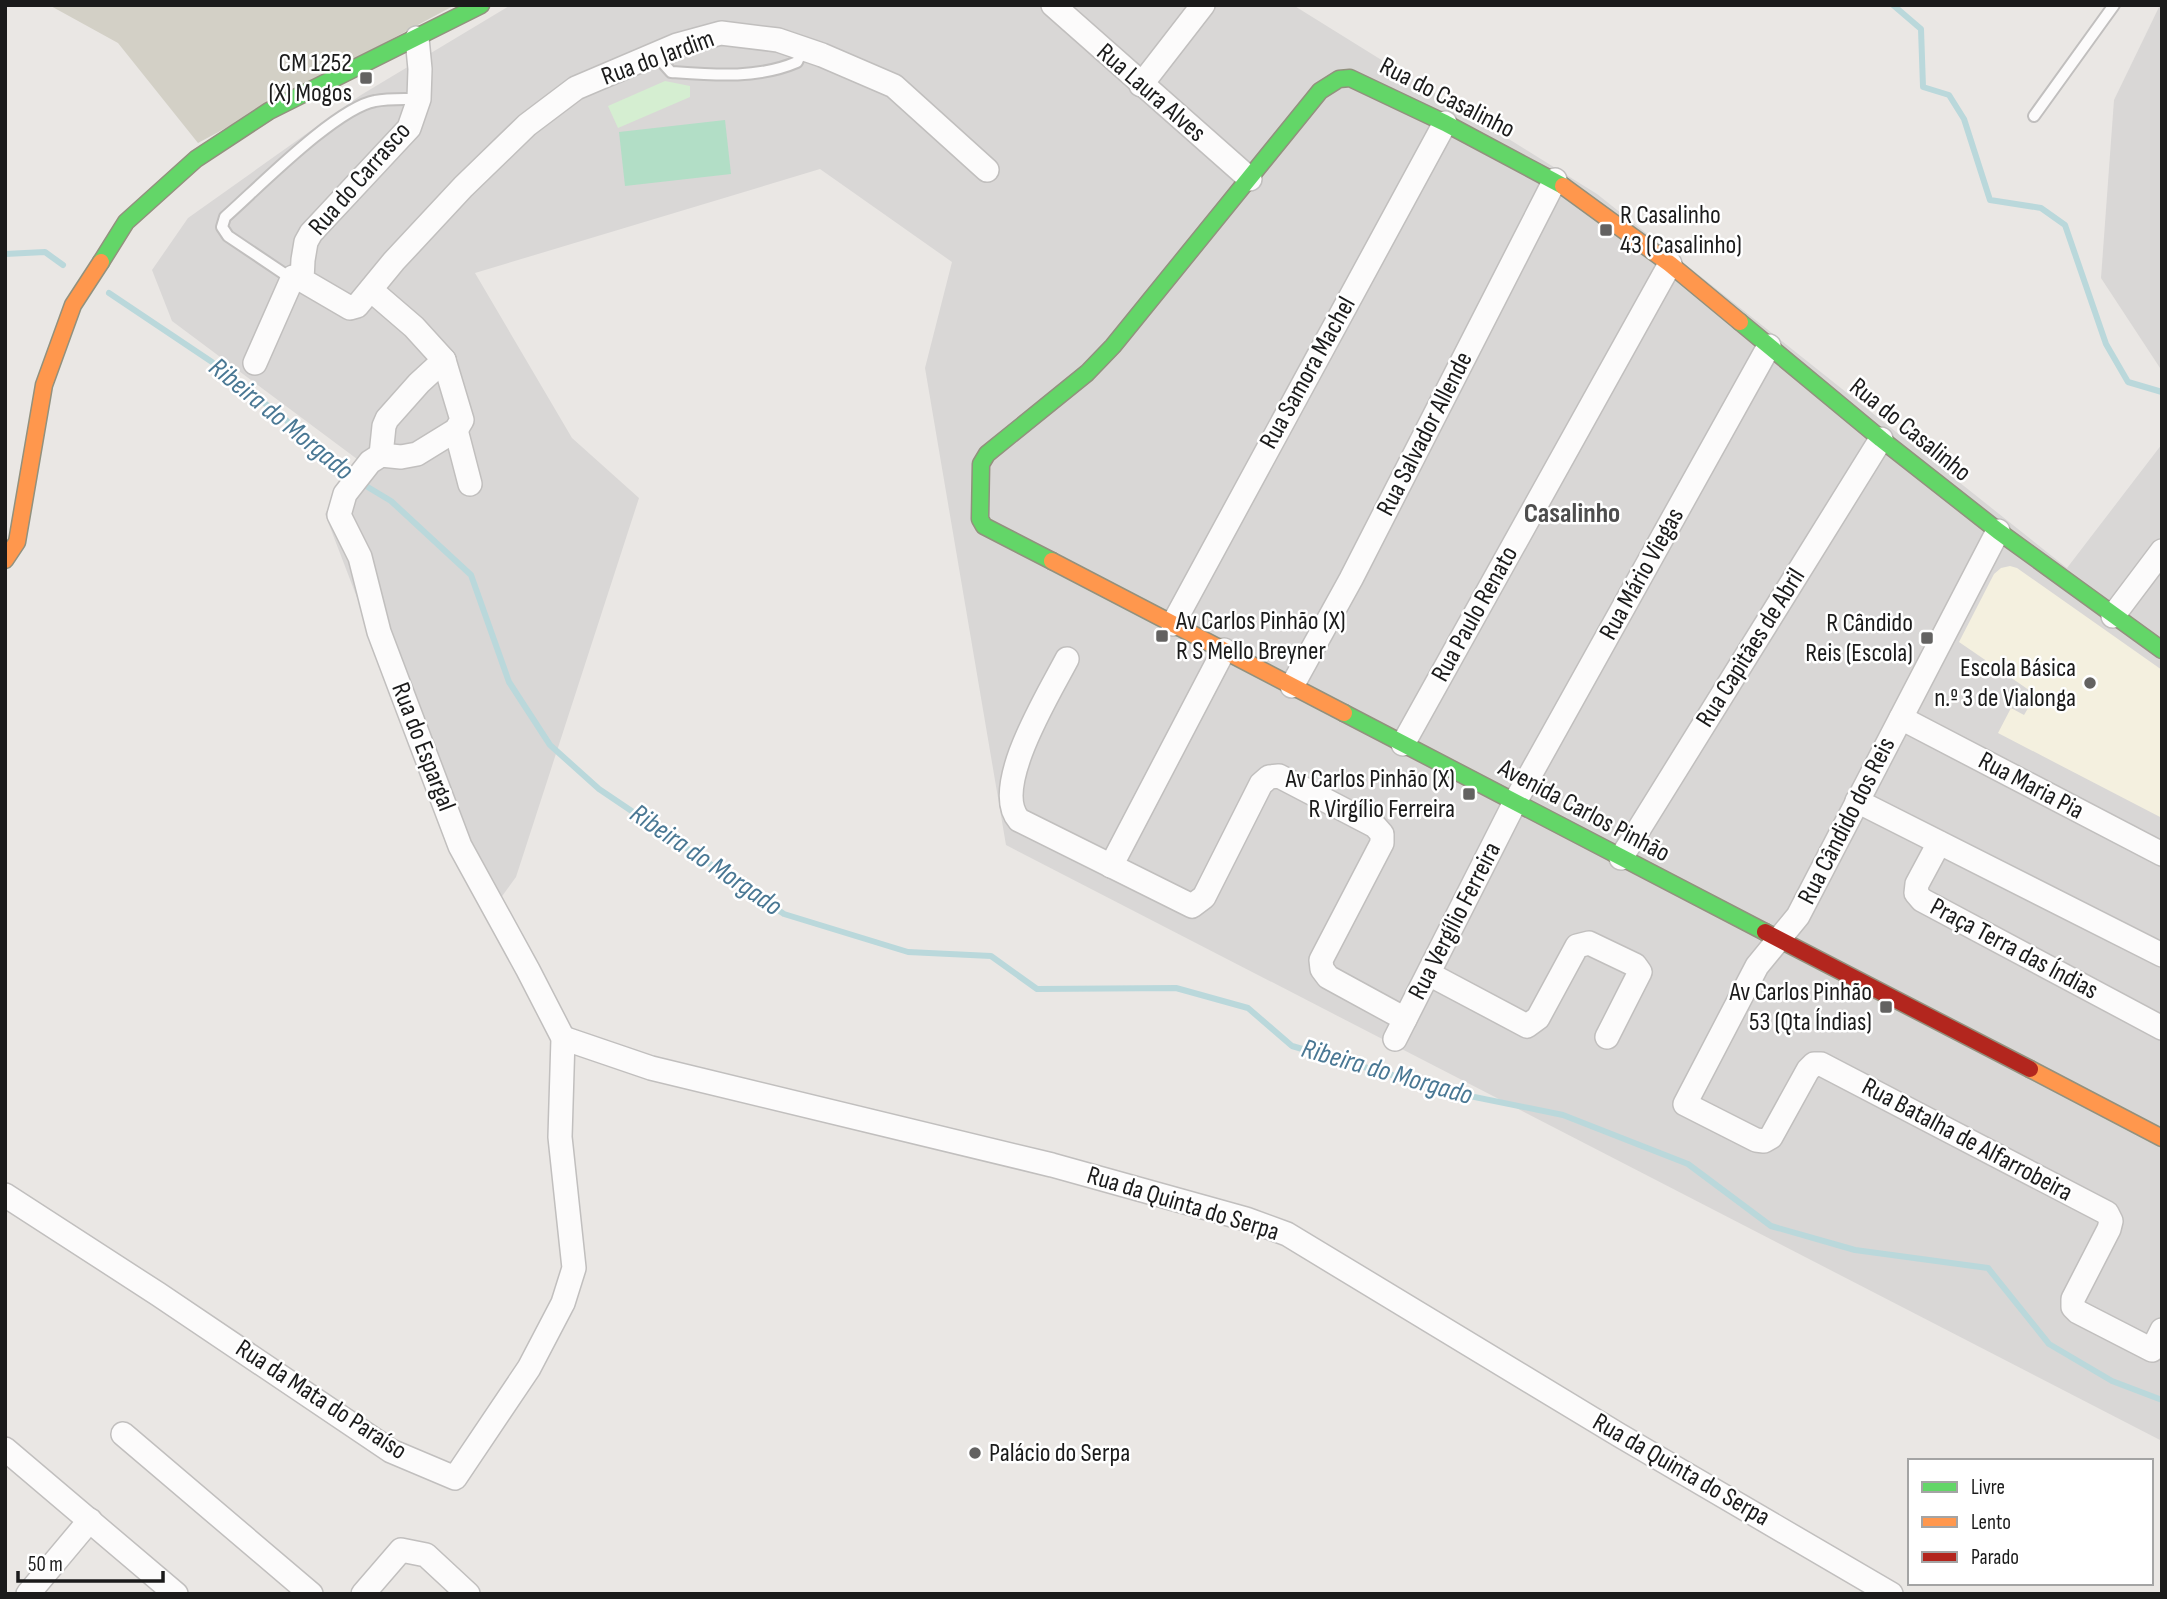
<svg xmlns="http://www.w3.org/2000/svg" width="2167" height="1599" font-family="'Sofia Sans Condensed',sans-serif">
	<style>
		.residential { fill: #d9d7d6 }
		.education { fill: #f4f0df }
		.construction { fill: #d3d0c6 }
		.park { fill: #d5eed1 }
		.pitch { fill: #b2dec6 }
		.lines { fill: none; stroke-linecap: round; stroke-linejoin: round }
		.stream { stroke: #bad8db; stroke-width: 6 }
		.lane-casing { stroke: #c1bfbe; stroke-width: 14 }
		.street-casing { stroke: #c1bfbe; stroke-width: 26 }
		.fast-casing { stroke: #92917e; stroke-width: 19 }
		.slow-casing { stroke: #92917e; stroke-width: 19 }
		.jam-casing { stroke: #92917e; stroke-width: 19 }
		.lane { stroke: #fcfbfb; stroke-width: 10 }
		.street { stroke: #fcfbfb; stroke-width: 23 }
		.fast { stroke: #63d668; stroke-width: 16 }
		.slow { stroke: #ff974d; stroke-width: 16 }
		.jam { stroke: #b3261e; stroke-width: 16 }
		.poi-dot { fill: #636261; stroke: #fff; stroke-width: 2.5 }
		.labels { text-anchor: middle; dominant-baseline: central; stroke-width: 5; stroke-linejoin: round; paint-order: stroke }
		.street-label { font-size: 26px; fill: #1b1b1b; stroke: #fff }
		.poi-label { font-size: 26px; fill: #1b1b1b; stroke: #fff; text-anchor: end }
		.water-label { font-size: 28px; font-style: italic; fill: #4a7894; stroke: #fff }
		.neighbourhood-label { font-size: 28px; font-weight: bold; fill: #4e4e4e; stroke: #fff }
	</style>
	<rect width="100%" height="100%" fill="#eae7e4"/>
	<g class="residential">
		<path d="M 511,5 L 1293,5 L 1597,194 L 2067,568 L 2162,444 L 2162,1441 L 1006,845 L 925,368 L 952,262 L 820,169 L 475,273 L 572,438 L 639,498 L 516,877 L 492,910 L 421,765 L 325,514 L 357,459 L 172,321 L 152,270 L 188,218 L 361,95 Z"/>
		<path d="M 2160,5 L 2162,5 L 2162,371 L 2101,278 L 2114,100 Z"/>
	</g>
	<path class="education" d="M 2010,566 L 2017,568 L 2162,670 L 2162,818 L 1998,733 L 2011,708 L 2024,715 L 2036,695 L 1959,642 L 1994,574 L 2001,568 Z"/>
	<path class="construction" d="M 49,5 L 455,5 L 198,143 L 118,43 Z"/>
	<path class="park" d="M 665,81 L 690,86 L 690,97 L 618,128 L 608,106 Z"/>
	<path class="pitch" d="M 725,120 L 731,174 L 625,186 L 619,132 Z"/>
	<g class="lines">
		<g class="stream">
			<path d="M 1893,5 L 1921,29 L 1923,87 L 1949,95 L 1964,119 L 1990,200 L 2041,208 L 2065,225 L 2106,344 L 2128,382 L 2162,392"/>
			<path d="M 5,254 L 45,252 L 63,265"/>
			<path d="M 109,293 L 212,362 L 286,420 L 325,460 L 352,477"/>
			<path d="M 361,483 L 391,501 L 471,575 L 509,682 L 550,745 L 599,789 L 784,914 L 908,952 L 991,956 L 1037,989 L 1176,988 L 1248,1008 L 1292,1046 L 1450,1092 L 1563,1115 L 1688,1164 L 1771,1226 L 1855,1250 L 1988,1268 L 2049,1344 L 2112,1381 L 2162,1400"/>
		</g>
		<defs>
			<g id="lane">
				<path d="M 655,54 L 671,72 C 713,75 758,79 797,62 L 803,49"/>
				<path d="M 2034,116 L 2114,5"/>
				<path d="M 295,277 L 289,277 L 228,236 L 222,227 L 225,217 C 258,188 336,108 375,101 C 389,98 404,99 419,99"/>
			</g>
			<g id="street">
				<path d="M 1053,5 L 1250,179"/>
				<path d="M 417,38 L 420,69 L 419,99 L 409,128 L 311,233 L 306,242 L 303,260 L 302,280 L 350,308 L 357,306 L 394,261 L 463,187 L 527,125 L 576,88 L 677,45 L 721,33 L 778,40 L 822,55 L 894,86 L 987,170"/>
				<path d="M 1141,85 L 1203,5"/>
				<path d="M 255,363 L 293,277"/>
				<path d="M 456,430 L 470,484"/>
				<path d="M 381,455 L 384,426 L 387,419 L 419,383 L 444,360"/>
				<path d="M 1998,531 L 1798,916 L 1757,966 L 1685,1104 L 1756,1140 L 1764,1141 L 1771,1137 L 1808,1070 L 1814,1064 L 1821,1064 L 2107,1213 L 2111,1221 L 2109,1229 L 2073,1299 L 2073,1307 L 2078,1312 L 2152,1350 L 2162,1330"/>
				<path d="M 2113,616 L 2162,551"/>
				<path d="M 1173,624 L 1445,123"/>
				<path d="M 1067,659 C 1050,692 990,788 1019,820 L 1192,906 L 1204,897 L 1261,784 L 1269,777 L 1279,776 L 1375,826 L 1382,834 L 1382,843 L 1321,960 L 1322,969 L 1328,977 L 1405,1019"/>
				<path d="M 1292,686 L 1351,579 L 1555,180"/>
				<path d="M 1901,718 L 2162,854"/>
				<path d="M 1403,744 L 1670,264"/>
				<path d="M 1857,801 L 2162,955"/>
				<path d="M 1939,843 L 1917,884 L 1916,893 L 1922,900 L 2162,1028"/>
				<path d="M 1621,858 L 1881,439"/>
				<path d="M 1111,866 L 1224,650"/>
				<path d="M 1429,974 L 1527,1026 L 1538,1018 L 1577,946 L 1589,943 L 1635,965 L 1640,972 L 1607,1037"/>
				<path d="M 563,1038 L 651,1068 L 1052,1165 L 1246,1219 L 1287,1234 L 1619,1435 L 1891,1594"/>
				<path d="M 1395,1039 L 1515,802 L 1769,346"/>
				<path d="M 5,1195 L 158,1294 L 391,1451 L 455,1478 L 529,1368 L 563,1303 L 574,1268 L 560,1137 L 563,1038 L 528,970 L 460,846 L 379,632 L 360,557 L 339,515 L 345,494 L 370,462 L 381,455 L 401,457 L 417,454 L 456,430 L 462,420 L 444,360 L 414,327 L 371,290"/>
				<path d="M 123,1434 L 311,1594"/>
				<path d="M 5,1449 L 176,1594"/>
				<path d="M 28,1594 L 90,1520"/>
				<path d="M 363,1594 L 401,1550 L 426,1555 L 468,1594"/>
			</g>
			<g id="fast">
				<path d="M 101,262 L 126,222 L 196,159 L 269,111 L 481,5"/>
				<path d="M 1740,322 L 1881,439 L 1998,531 L 2162,650"/>
				<path d="M 1052,561 L 984,526 L 980,519 L 981,464 L 987,454 L 1087,373 L 1113,346 L 1320,91 L 1339,79 L 1350,78 L 1445,123 L 1563,186"/>
				<path d="M 1344,713 L 1765,932"/>
			</g>
			<g id="slow">
				<path d="M 1563,186 L 1670,264 L 1740,322"/>
				<path d="M 5,560 L 17,542 L 44,385 L 73,305 L 101,262"/>
				<path d="M 1052,561 L 1344,713"/>
				<path d="M 2030,1069 L 2162,1138"/>
			</g>
			<path id="jam" d="M 1765,932 L 2030,1069"/>
		</defs>
		<use href="#lane" class="lane-casing"/>
		<use href="#street" class="street-casing"/>
		<use href="#fast" class="fast-casing"/>
		<use href="#slow" class="slow-casing"/>
		<use href="#jam" class="jam-casing"/>
		<use href="#lane" class="lane"/>
		<use href="#street" class="street"/>
		<use href="#fast" class="fast"/>
		<use href="#slow" class="slow"/>
		<use href="#jam" class="jam"/>
	</g>
	<g class="poi-dot">
		<rect x="359" y="71" width="14" height="14" rx="3.5"/>
		<rect x="1599" y="223" width="14" height="14" rx="3.5"/>
		<rect x="1155" y="629" width="14" height="14" rx="3.5"/>
		<rect x="1920" y="631" width="14" height="14" rx="3.5"/>
		<circle cx="2090" cy="683" r="7"/>
		<rect x="1462" y="787" width="14" height="14" rx="3.5"/>
		<rect x="1879" y="1000" width="14" height="14" rx="3.5"/>
		<circle cx="975" cy="1453" r="7"/>
	</g>
	<g class="labels">
		<g class="street-label">
			<text transform="translate(658 58) rotate(-20)">Rua do Jardim</text>
			<text transform="translate(1151 93) rotate(41)">Rua Laura Alves</text>
			<text transform="translate(1447 98) rotate(27)">Rua do Casalinho</text>
			<text transform="translate(360 179) rotate(-49)">Rua do Carrasco</text>
			<text transform="translate(1308 373) rotate(-61)">Rua Samora Machel</text>
			<text transform="translate(1910 430) rotate(39)">Rua do Casalinho</text>
			<text transform="translate(1425 434) rotate(-63)">Rua Salvador Allende</text>
			<text transform="translate(1642 574) rotate(-61)">Rua Mário Viegas</text>
			<text transform="translate(1475 614) rotate(-61)">Rua Paulo Renato</text>
			<text transform="translate(1751 648) rotate(-58)">Rua Capitães de Abril</text>
			<text transform="translate(423 747) rotate(69)">Rua do Espargal</text>
			<text transform="translate(2031 786) rotate(28)">Rua Maria Pia</text>
			<text transform="translate(1584 811) rotate(28)">Avenida Carlos Pinhão</text>
			<text transform="translate(1847 821) rotate(-63)">Rua Cândido dos Reis</text>
			<text transform="translate(1455 921) rotate(-63)">Rua Vergílio Ferreira</text>
			<text transform="translate(2014 949) rotate(28)">Praça Terra das Índias</text>
			<text transform="translate(1967 1140) rotate(28)">Rua Batalha de Alfarrobeira</text>
			<text transform="translate(1183 1204) rotate(17)">Rua da Quinta do Serpa</text>
			<text transform="translate(321 1400) rotate(33)">Rua da Mata do Paraíso</text>
			<text transform="translate(1681 1470) rotate(30)">Rua da Quinta do Serpa</text>
		</g>
		<g class="poi-label">
			<text x="352" y="63">CM 1252<tspan x="352" dy="30">(X) Mogos</tspan></text>
			<text x="1620" y="215" text-anchor="start">R Casalinho<tspan x="1620" dy="30">43 (Casalinho)</tspan></text>
			<text x="1176" y="621" text-anchor="start">Av Carlos Pinhão (X)<tspan x="1176" dy="30">R S Mello Breyner</tspan></text>
			<text x="1913" y="623">R Cândido<tspan x="1913" dy="30">Reis (Escola)</tspan></text>
			<text x="2076" y="668">Escola Básica<tspan x="2076" dy="30">n.º 3 de Vialonga</tspan></text>
			<text x="1455" y="779">Av Carlos Pinhão (X)<tspan x="1455" dy="30">R Virgílio Ferreira</tspan></text>
			<text x="1872" y="992">Av Carlos Pinhão<tspan x="1872" dy="30">53 (Qta Índias)</tspan></text>
			<text x="989" y="1453" text-anchor="start">Palácio do Serpa</text>
		</g>
		<g class="water-label">
			<text transform="translate(281 419) rotate(39)">Ribeira do Morgado</text>
			<text transform="translate(706 860) rotate(34)">Ribeira do Morgado</text>
			<text transform="translate(1387 1072) rotate(16)">Ribeira do Morgado</text>
		</g>
		<g class="neighbourhood-label">
			<text x="1572" y="513">Casalinho</text>
		</g>
	</g>
	<rect width="2167" height="1599" fill="none" stroke="#1b1b1b" stroke-width="14"/>
	<rect x="1908" y="1459" width="245" height="126" fill="#ffffff" stroke="#a4a4a4" stroke-width="2"/>
	<rect x="1922" y="1482" width="35" height="10" fill="#63d668" stroke="#a4a4a4" stroke-width="2"/>
	<text x="1971" y="1494" font-size="21" fill="#1b1b1b">Livre</text>
	<rect x="1922" y="1517" width="35" height="10" fill="#ff974d" stroke="#a4a4a4" stroke-width="2"/>
	<text x="1971" y="1529" font-size="21" fill="#1b1b1b">Lento</text>
	<rect x="1922" y="1552" width="35" height="10" fill="#b3261e" stroke="#a4a4a4" stroke-width="2"/>
	<text x="1971" y="1564" font-size="21" fill="#1b1b1b">Parado</text>
	<path d="M18 1571v10h145v-10" fill="none" stroke="#1b1b1b" stroke-width="3.5"/>
	<text x="28" y="1571" font-size="21" fill="#1b1b1b" stroke="#ffffff" stroke-width="5" paint-order="stroke">50 m</text>
</svg>
